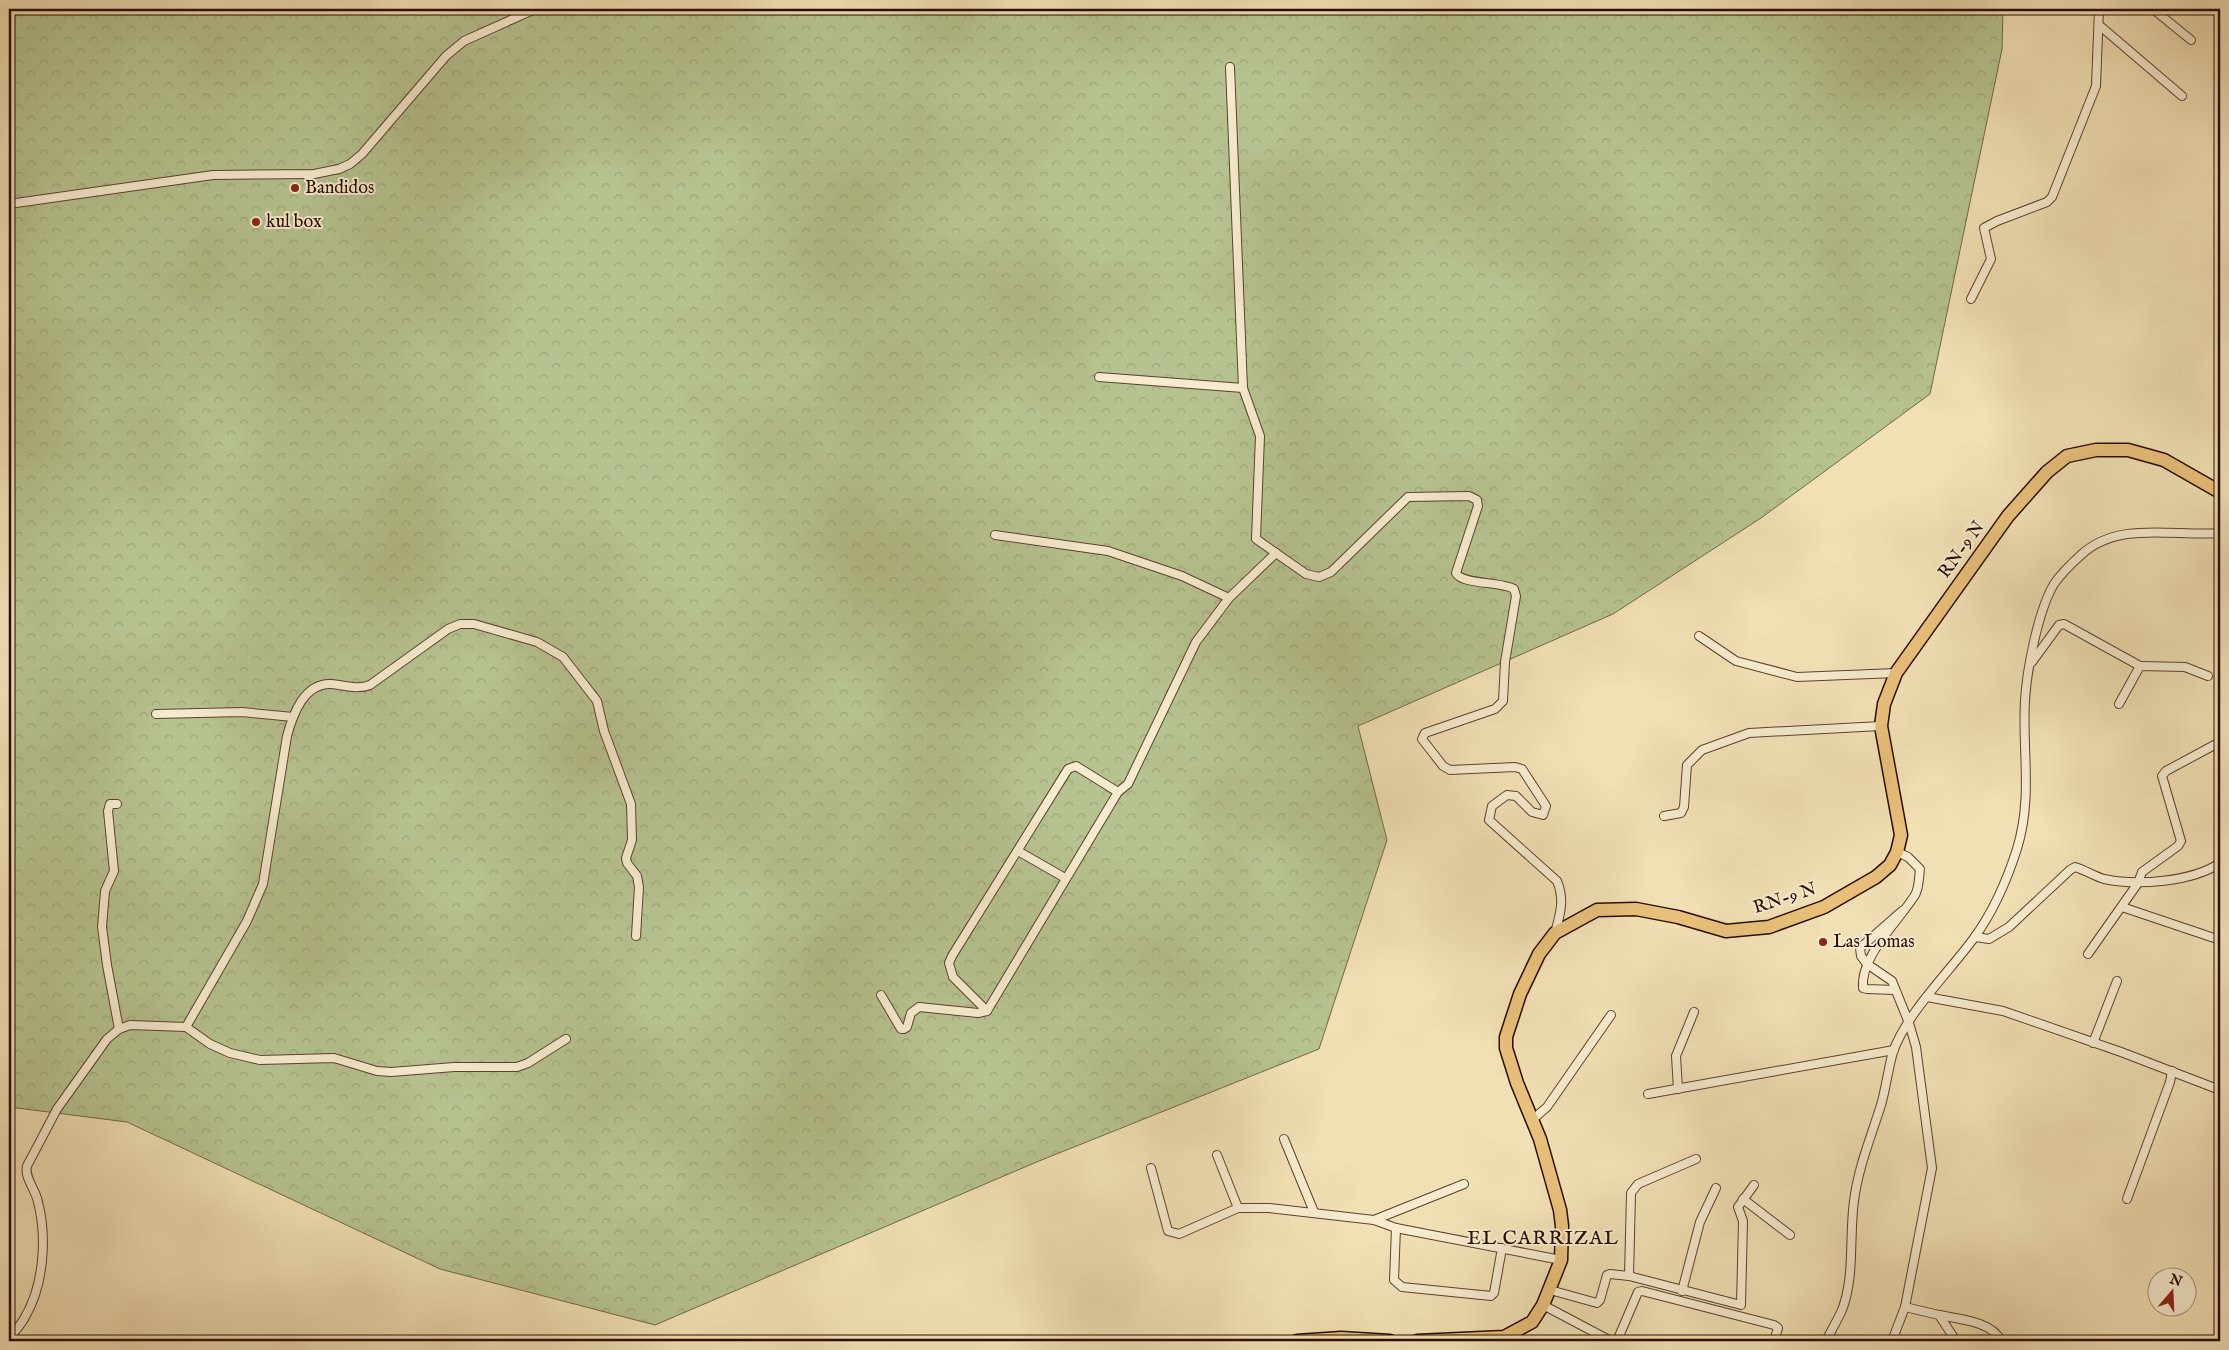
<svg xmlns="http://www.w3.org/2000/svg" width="2229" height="1350" font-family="'IM FELL English',serif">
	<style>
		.forest { fill: url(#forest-crowns); stroke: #706748 }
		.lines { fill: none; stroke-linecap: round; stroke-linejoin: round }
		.minor-casing { stroke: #5c402e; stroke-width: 10 }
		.primary-casing { stroke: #2a0b01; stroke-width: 15 }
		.minor { stroke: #f6ebce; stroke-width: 8 }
		.primary { stroke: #e8c07a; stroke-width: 12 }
		.poi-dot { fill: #8f2418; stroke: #f6ebce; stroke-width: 2 }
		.labels { text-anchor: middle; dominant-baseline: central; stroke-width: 4; stroke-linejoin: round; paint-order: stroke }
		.poi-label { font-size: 18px; fill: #2a0b01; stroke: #f6ebce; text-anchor: start }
		.street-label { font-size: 18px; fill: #2a0b01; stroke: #f6ebce }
		.quarter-label { font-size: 20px; letter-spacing: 1px; fill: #2a0b01; stroke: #f6ebce }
	</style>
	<defs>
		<pattern id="forest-crowns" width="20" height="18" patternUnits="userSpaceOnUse" patternTransform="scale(1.25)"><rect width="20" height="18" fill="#b6c390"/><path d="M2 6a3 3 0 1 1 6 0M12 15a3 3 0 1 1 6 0" fill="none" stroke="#9da67a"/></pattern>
	</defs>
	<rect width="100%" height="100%" fill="#f1e0b4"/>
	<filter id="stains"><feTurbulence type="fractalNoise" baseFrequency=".004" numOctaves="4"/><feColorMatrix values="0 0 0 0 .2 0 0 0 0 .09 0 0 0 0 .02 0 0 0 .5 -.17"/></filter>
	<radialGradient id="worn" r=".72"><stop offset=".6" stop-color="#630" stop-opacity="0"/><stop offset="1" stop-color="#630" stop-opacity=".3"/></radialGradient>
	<path class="forest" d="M 9,9 L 2003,9 L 2002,49 L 1930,394 L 1761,518 L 1613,614 L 1358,726 L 1387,840 L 1319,1049 L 1039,1161 L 655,1325 L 440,1269 L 127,1122 L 9,1107 Z"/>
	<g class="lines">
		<defs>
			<g id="minor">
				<path d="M 2153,9 L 2191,40"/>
				<path d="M 2099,25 L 2182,96"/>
				<path d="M 1230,67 L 1243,388 L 1260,436 L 1256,539 L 1306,574 L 1319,577 L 1331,572 L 1408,497 L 1469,496 L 1477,500 L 1478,506 L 1456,573 C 1462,585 1501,581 1514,589 L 1516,596 L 1505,662 L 1503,701 L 1495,709 L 1425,733 L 1422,739 L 1443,766 L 1450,770 L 1515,767 L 1522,769 L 1546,806 L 1543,815 L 1532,812 L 1516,796 L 1507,795 L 1492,806 L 1489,820 L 1557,881 C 1565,900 1560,914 1555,933"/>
				<path d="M 9,204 L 213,175 L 314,174 L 339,169 L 350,164 L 362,154 L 446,56 L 464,41 L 535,9"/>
				<path d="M 1971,299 L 1991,259 L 1984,228 L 1997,221 L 2047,202 L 2052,197 L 2096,86 L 2099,9"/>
				<path d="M 1099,377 L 1243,388"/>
				<path d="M 995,535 L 1108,551 L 1182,576 L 1229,598"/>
				<path d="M 1699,636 L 1736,661 L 1797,677 L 1896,673"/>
				<path d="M 2032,662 L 2059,625 L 2064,624 L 2140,666"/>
				<path d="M 2119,704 L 2140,666 L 2185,667 L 2208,676"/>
				<path d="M 156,714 L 242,712 L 293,717"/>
				<path d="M 117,804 L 110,804 L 108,811 L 114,871 L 105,891 L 102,927 L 107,965 L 119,1029"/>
				<path d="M 1664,816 L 1681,813 L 1684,807 L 1687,765 L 1702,750 L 1749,733 L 1881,726"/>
				<path d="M 1018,851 L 1065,878"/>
				<path d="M 2122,907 L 2220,940"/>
				<path d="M 1975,937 L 1989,939 L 2009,927 L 2070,870 L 2075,867 C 2085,870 2094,876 2104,879 C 2137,886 2192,882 2220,863"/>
				<path d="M 2088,954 L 2138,883 L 2142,872 L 2178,846 L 2181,841 L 2162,776 L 2166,771 L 2220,742"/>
				<path d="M 1895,990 L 1867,989 L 1863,988 C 1860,956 1899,921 1915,895 C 1919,889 1919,877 1920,869 L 1908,857 L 1897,852"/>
				<path d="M 881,995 L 901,1029 L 904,1029 L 907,1027 L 911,1013 L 919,1007 L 978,1013 L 987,1011 L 1118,792 L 1128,784 L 1196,642 L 1229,598 L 1276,553"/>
				<path d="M 1927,997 L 2003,1011 L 2121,1052 L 2220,1090"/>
				<path d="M 987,1011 L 953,977 L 949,963 L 952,956 L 1068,769 L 1076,766 L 1118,792"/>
				<path d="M 186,1027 L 247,921 L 263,884 L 287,736 C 293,714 304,683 331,684 C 344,685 357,690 370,685 L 448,629 L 460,624 L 474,624 L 537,642 L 563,657 L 597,701 L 604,731 L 631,804 L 632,840 L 626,858 L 627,863 L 637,876 L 639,887 L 636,936"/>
				<path d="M 2093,1043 L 2117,981"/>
				<path d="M 1678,1089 L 1676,1056 L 1694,1012"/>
				<path d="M 1648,1094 L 1894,1050"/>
				<path d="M 1532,1120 L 1547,1107 L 1611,1015"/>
				<path d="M 1284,1139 L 1314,1212"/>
				<path d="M 1217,1155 L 1238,1208"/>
				<path d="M 1151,1168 L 1168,1231 L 1179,1234 L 1238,1208 L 1269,1208 L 1374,1220 L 1396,1228 L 1561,1260"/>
				<path d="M 1743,1199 L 1790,1235"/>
				<path d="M 2127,1199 L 2170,1082 L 2172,1071"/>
				<path d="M 1374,1220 L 1464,1184"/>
				<path d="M 1396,1228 L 1394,1280 L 1402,1287 L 1491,1296 L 1494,1293 L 1502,1248"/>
				<path d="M 1629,1276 L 1631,1193 L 1638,1184 L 1696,1159"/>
				<path d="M 1550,1290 L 1597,1303 L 1600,1300 L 1607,1275 L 1610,1274 L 1629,1276 L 1741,1305 L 1743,1221 L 1738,1207 L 1754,1185"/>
				<path d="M 1682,1291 L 1700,1222 L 1716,1188"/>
				<path d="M 1543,1305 L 1611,1341"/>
				<path d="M 1905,1307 L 1939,1315 L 1956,1341"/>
				<path d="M 1939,1315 C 1958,1319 1992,1321 2001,1341"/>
				<path d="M 9,1339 C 14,1332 21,1325 25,1317 C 44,1285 47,1237 38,1202 C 36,1190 24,1178 27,1166 L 57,1109 L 107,1039 L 119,1029 L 130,1025 L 186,1027 L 210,1044 L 230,1053 L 260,1060 L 334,1058 L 377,1071 L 391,1072 L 454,1067 L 517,1067 L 528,1063 L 566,1039"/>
				<path d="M 1617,1341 L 1638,1292 L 1642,1291 L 1774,1325 L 1778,1328 L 1774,1341"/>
				<path d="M 1826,1341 C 1831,1331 1837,1321 1842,1310 C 1855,1277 1849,1237 1854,1201 C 1858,1168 1871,1137 1881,1105 C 1886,1088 1888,1069 1893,1052 C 1906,1014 1950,971 1974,938 C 1993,912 2007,880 2017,849 C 2033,796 2022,753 2025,700 C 2027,669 2038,611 2054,584 C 2061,574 2072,563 2081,555 C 2118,520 2175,537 2220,533"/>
				<path d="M 1892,1341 L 1905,1307 L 1932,1168 L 1916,1047 L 1909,1023 L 1892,981 L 1867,964 L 1861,956 L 1860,948 L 1902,911"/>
			</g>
			<g id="primary">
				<path d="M 1297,1341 L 1341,1338 L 1390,1341"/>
				<path d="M 1417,1341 L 1504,1337 L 1532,1322 L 1543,1305 L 1561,1260 L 1562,1226 L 1560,1210 L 1540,1139 L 1517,1083 L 1506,1048 L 1506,1037 L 1520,994 L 1539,954 L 1555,933 L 1597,910 L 1636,909 L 1678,917 L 1726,931 L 1769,927 L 1824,907 L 1876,877 L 1890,865 L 1897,852 L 1901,835 L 1881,726 L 1884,704 L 1896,673 L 2008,516 L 2047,472 L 2067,456 L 2096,450 L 2128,450 L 2164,460 L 2220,492"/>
			</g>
		</defs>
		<use href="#minor" class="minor-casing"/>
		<use href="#primary" class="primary-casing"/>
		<use href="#minor" class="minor"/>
		<use href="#primary" class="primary"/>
	</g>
	<g class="poi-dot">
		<circle cx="295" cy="188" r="5"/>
		<circle cx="256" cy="222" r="5"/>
		<circle cx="1823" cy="942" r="5"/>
	</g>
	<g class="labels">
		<g class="poi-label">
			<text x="305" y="188">Bandidos</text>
			<text x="266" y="222">kul box</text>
			<text x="1833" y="942">Las Lomas</text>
		</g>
		<g class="street-label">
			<text transform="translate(1962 550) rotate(-54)">RN-9 N</text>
			<text transform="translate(1785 899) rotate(-18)">RN-9 N</text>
		</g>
		<g class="quarter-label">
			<text x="1543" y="1238">EL CARRIZAL</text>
		</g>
	</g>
	<rect width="2229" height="1350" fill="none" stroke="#f1e0b4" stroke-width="30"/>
	<rect x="10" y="10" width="2209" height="1330" fill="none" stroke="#2a0b01" stroke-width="2.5"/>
	<rect x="15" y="15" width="2199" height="1320" fill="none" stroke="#2a0b01"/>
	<g transform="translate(2172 1292) rotate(19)"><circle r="24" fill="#f6ebce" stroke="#a4917c"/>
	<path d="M0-4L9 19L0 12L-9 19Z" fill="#8f2418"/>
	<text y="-8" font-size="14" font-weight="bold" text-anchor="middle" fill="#2a0b01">N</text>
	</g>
	<rect width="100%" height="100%" filter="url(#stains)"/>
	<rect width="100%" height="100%" fill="url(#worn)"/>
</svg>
